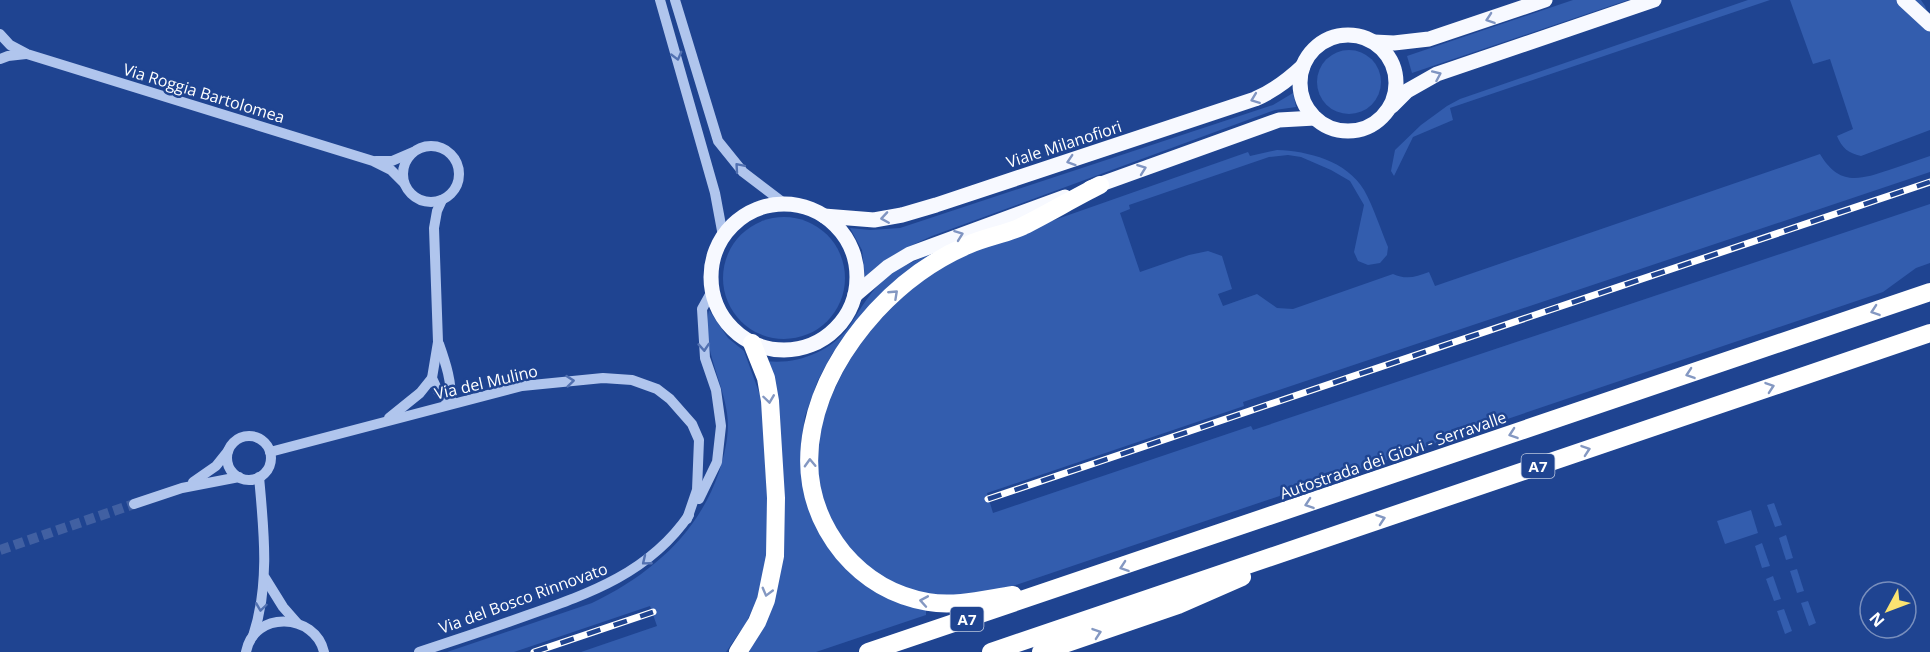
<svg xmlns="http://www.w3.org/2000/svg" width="1930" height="652" font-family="'Open Sans',sans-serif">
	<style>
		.green { fill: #335dae }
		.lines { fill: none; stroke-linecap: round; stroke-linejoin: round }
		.minor-tunnel { stroke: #4160a2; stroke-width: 10; stroke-dasharray: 10 5; stroke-linecap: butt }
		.minor { stroke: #b0c5ed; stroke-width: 10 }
		.major { stroke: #f7f9ff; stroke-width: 15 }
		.highway { stroke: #fff; stroke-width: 18 }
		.rail-casing { stroke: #fff; stroke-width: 7 }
		.rail { stroke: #1f4491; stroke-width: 4.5; stroke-dasharray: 14; stroke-linecap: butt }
		.oneway { stroke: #8095c2 }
		.oneway2 { stroke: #5271b1 }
		.oneway3 { stroke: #8498c2 }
		.labels { text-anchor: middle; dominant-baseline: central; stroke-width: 5; stroke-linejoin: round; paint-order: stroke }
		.shield { fill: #1f4491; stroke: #bcc7de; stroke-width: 1.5 }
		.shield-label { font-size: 15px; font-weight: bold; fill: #fff }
		.street-label { font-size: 16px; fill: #fff; stroke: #1f4491 }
	</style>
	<rect width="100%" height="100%" fill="#1f4491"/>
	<g class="green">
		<path d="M 1573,0 L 1628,0 L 1412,73 L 1407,56 Z"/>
		<path d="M 1748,0 L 1770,0 L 1450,108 L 1453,120 L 1413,137 L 1394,176 L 1391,171 L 1395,150 L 1421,125 L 1447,106 L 1460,99 Z"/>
		<path d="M 1790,0 L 1921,0 L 1925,6 L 1930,19 L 1930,130 L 1861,156 C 1848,153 1842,148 1837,136 L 1853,129 L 1830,59 L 1813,64 Z"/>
		<circle cx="1349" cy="82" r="32"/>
		<path d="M 1293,93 L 1296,107 L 1275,110 L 932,236 C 907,247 884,258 865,277 L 862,250 L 850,228 L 870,230 L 900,228 L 1273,105 Z"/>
		<path d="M 1277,150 C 1308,151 1347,161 1364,190 C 1374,208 1380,228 1388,247 L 1387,255 L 1380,263 L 1368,265 L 1358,261 L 1354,252 L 1364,205 L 1350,181 L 1331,170 L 1301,157 L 1288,155 L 1269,157 L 1129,205 L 1130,209 L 1120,213 L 1140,272 L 1189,255 L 1208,251 L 1222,256 L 1232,289 L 1218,294 L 1223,306 L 1257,294 L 1277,308 L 1293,309 L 1393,274 C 1406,280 1416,277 1429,272 L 1435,286 L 1820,154 C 1839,186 1859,180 1889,170 C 1903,165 1916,161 1930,156 L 1930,172 L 1243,402 L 1244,406 L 987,493 L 993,513 L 1251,426 L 1253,430 L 1930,204 L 1930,263 L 1916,268 L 1883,292 L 1013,586 C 977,596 939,601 902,589 C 894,586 886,579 879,574 C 853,557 826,523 819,491 C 816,476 818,461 819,446 C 820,439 820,431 822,424 C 844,345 904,284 975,248 L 1248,152 L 1250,156 Z"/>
		<circle cx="784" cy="278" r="61"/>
		<path d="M 949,247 L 856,324 L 832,354 L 818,380 L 805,416 L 801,444 L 802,475 L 830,547 L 926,609 L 926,615 L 816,652 L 749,652 L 775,592 L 766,361 C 796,365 830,352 848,328 C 861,309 871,288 891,274 C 908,262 930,255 949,247 Z"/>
		<path d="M 709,310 L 728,338 L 744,351 L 760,395 L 763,418 L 769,536 L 768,561 L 759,595 L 746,623 L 726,652 L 581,652 L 657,626 L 650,606 L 514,652 L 447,652 L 592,603 C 650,575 698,534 719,472 C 725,453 730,433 727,413 C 722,378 701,347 709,310 Z"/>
		<path d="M 1774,503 L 1782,525 L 1775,527 L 1767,505 Z"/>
		<path d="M 1751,510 L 1758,533 L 1725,544 L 1717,521 Z"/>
		<path d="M 1786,535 L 1793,558 L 1786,560 L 1779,538 Z"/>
		<path d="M 1762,543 L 1770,566 L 1762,568 L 1755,546 Z"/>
		<path d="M 1797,569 L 1804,591 L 1797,593 L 1790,571 Z"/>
		<path d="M 1773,576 L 1781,599 L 1774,601 L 1766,579 Z"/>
		<path d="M 1808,601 L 1816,623 L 1809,626 L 1801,603 Z"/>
		<path d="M 1784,609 L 1792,631 L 1785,634 L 1777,611 Z"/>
	</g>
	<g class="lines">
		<path class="minor-tunnel" d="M 0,550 L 134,504"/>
		<g class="minor">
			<path d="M 660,0 L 715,193 L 723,236"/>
			<path d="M 675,0 L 718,141 L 743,172 L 785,204"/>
			<path d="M 0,34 L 10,45 L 27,54 L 373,161 L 391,170 L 404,183"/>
			<path d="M 0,59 L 8,56 L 26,54"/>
			<circle cx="431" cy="174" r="28"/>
			<path d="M 376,161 L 392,161 L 413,152"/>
			<path d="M 442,200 L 437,211 L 434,228 L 438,342 L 432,378 L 438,391 L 451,404"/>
			<path d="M 439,344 C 446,364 452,382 451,404"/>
			<path d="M 389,418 L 420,393 L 432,378"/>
			<circle cx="249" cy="458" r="22"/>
			<path d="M 270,452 L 522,386 L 603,378 L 632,380 L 657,389 L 670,399 L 692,424 L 699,440 L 697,490 L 687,519"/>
			<path d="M 193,482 L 216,466 L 228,451"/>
			<path d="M 699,499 L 717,462 L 721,426 L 716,390 L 705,358 L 702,309 L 712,291"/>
			<path d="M 134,504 L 182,488 L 239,477"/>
			<path d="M 265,578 L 283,607 L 297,623"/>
			<path d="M 253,636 C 270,585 264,531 259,477"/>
			<path d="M 246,652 C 254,610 315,613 324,652"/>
			<path d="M 419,652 C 456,640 492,628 528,615 C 591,593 650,572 689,515"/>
		</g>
		<g class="major">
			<path d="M 1904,0 L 1930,24"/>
			<circle cx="1348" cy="83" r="48"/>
			<path d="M 1374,42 L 1394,43 L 1429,39 L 1545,0"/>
			<path d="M 1392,106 L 1407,91 L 1437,74 L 1654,0"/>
			<path d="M 1090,188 L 1279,120 L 1315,118"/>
			<circle cx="784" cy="277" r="73"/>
			<path d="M 824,216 L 874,220 L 902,215 L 936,205 L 1255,99 C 1274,91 1288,80 1303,66"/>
			<path d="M 855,295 L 888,267 L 910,254 L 1065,197"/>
		</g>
		<g class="highway">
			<path d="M 1013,595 C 986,599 955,607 928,602 C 893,596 865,579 843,553 C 779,474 815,378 876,311 C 901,284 933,260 968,245 C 986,237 1006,234 1023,226 C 1049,213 1074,198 1100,185"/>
			<path d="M 738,652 L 757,622 L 766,600 L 775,556 L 776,498 L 770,401 L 766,378 L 752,343"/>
			<path d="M 868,652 L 1930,292"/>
			<path d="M 991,652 L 1930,333"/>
			<path d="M 1041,652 L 1178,605 L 1242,577"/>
		</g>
		<defs>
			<g id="rail">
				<path d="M 988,499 L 1930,182"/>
				<path d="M 534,652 L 653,612"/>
			</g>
		</defs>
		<use href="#rail" class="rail-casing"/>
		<use href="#rail" class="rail"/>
	</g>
	<defs><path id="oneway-chevron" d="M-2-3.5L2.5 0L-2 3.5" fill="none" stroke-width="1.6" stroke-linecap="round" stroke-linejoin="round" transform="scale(1.5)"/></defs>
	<g class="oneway">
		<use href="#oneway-chevron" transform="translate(1490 19) rotate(161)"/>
		<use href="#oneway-chevron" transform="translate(1437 75) rotate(-24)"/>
		<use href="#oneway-chevron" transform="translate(1255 99) rotate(159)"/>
		<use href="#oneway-chevron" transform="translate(1071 161) rotate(162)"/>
		<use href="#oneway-chevron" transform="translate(1142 169) rotate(-20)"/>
		<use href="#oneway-chevron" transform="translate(885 218) rotate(171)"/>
		<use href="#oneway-chevron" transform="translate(959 235) rotate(-20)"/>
	</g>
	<g class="oneway2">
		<use href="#oneway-chevron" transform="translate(677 56) rotate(75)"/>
		<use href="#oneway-chevron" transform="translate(739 167) rotate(-131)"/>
		<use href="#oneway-chevron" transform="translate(704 347) rotate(86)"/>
		<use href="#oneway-chevron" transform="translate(570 381) rotate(-6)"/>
		<use href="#oneway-chevron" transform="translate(646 561) rotate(141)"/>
		<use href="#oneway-chevron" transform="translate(261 607) rotate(98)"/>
	</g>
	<g class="oneway3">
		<use href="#oneway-chevron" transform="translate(894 294) rotate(-43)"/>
		<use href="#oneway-chevron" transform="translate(1875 311) rotate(161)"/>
		<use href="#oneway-chevron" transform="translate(1690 374) rotate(161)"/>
		<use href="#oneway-chevron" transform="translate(1770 387) rotate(-19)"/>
		<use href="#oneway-chevron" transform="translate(769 399) rotate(82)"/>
		<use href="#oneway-chevron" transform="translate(1513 434) rotate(161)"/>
		<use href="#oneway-chevron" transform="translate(1586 450) rotate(-19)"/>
		<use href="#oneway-chevron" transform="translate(810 463) rotate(-92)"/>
		<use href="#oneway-chevron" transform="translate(1309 504) rotate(161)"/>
		<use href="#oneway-chevron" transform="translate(1381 519) rotate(-19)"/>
		<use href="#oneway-chevron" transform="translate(1124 567) rotate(161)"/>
		<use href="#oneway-chevron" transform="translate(767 592) rotate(105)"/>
		<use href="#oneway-chevron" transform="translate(924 601) rotate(-170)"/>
		<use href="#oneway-chevron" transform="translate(1097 633) rotate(-19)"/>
	</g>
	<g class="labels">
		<g class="shield">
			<rect x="1521.5" y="454" width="33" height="24" rx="4.5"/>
			<rect x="950.5" y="607" width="33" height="24" rx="4.5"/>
		</g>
		<g class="shield-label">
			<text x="1538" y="466">A7</text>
			<text x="967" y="619">A7</text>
		</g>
		<g class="street-label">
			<text transform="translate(204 93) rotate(17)">Via Roggia Bartolomea</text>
			<text transform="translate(1064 144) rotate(-18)">Viale Milanofiori</text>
			<text transform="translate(486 382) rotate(-13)">Via del Mulino</text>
			<text transform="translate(1393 455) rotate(-19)">Autostrada dei Giovi - Serravalle</text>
			<text transform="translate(523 598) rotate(-20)">Via del Bosco Rinnovato</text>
		</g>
	</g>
	<g transform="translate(1888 610) rotate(229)"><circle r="28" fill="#1f4491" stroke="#798fbd" stroke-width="1.5"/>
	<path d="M0-4.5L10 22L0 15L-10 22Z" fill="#fbe371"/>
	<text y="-9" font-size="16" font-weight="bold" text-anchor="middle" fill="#ffffff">N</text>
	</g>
</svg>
